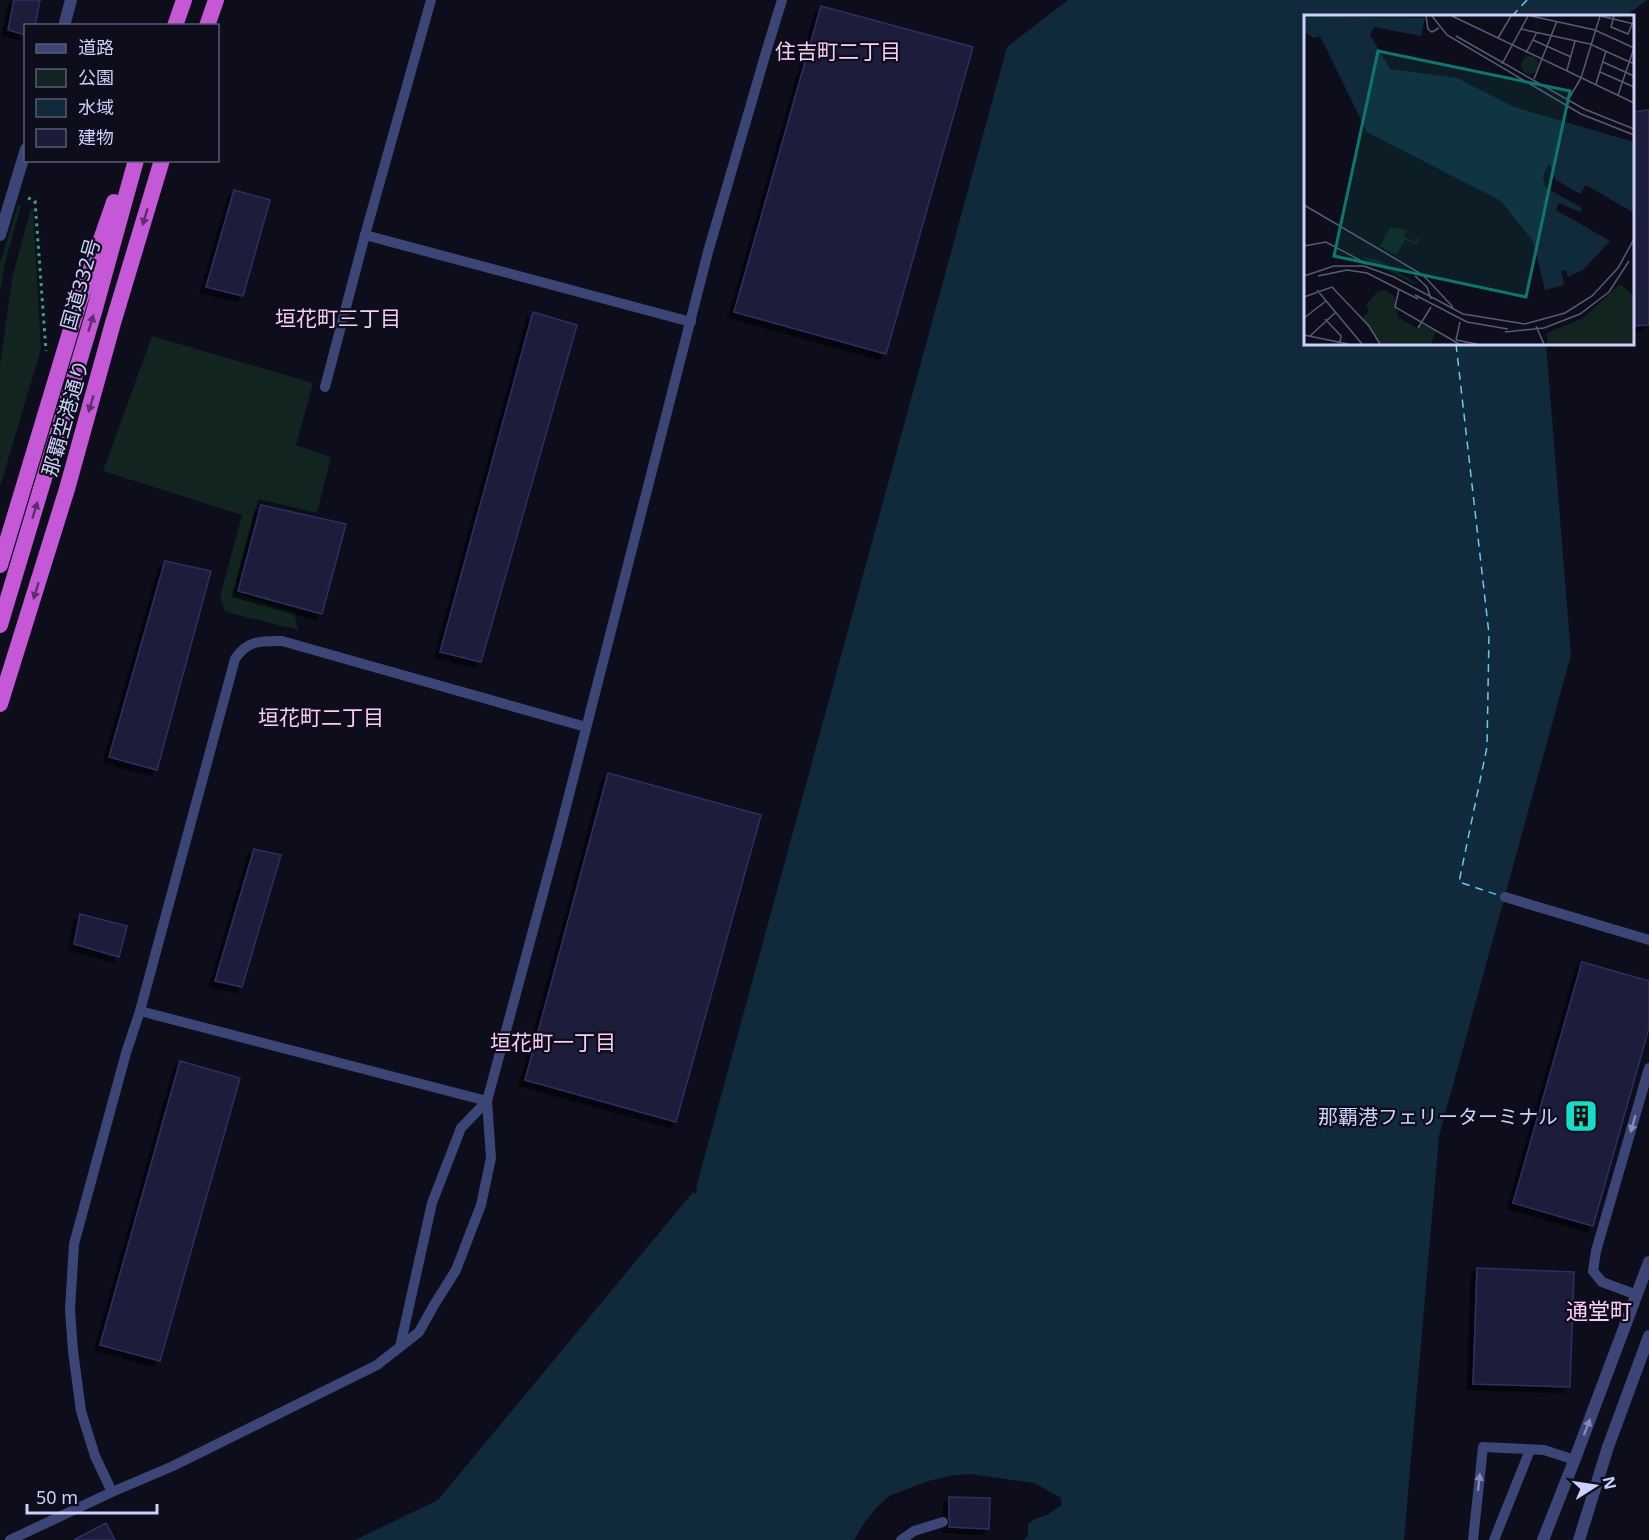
<svg xmlns="http://www.w3.org/2000/svg" width="1649" height="1540" font-family="'Noto Sans','Noto Sans JP',sans-serif">
	<style>
		.green { fill: #112420 }
		.water { fill: #112a3b }
		.lines { fill: none; stroke-linecap: round; stroke-linejoin: round }
		.ferry { stroke: #65cbef; stroke-width: 1.5; stroke-dasharray: 8 6; stroke-linecap: butt }
		.building { fill: #1b1b3a; stroke: #2f2f64; stroke-width: 1.5; filter: url(#shadow) }
		.path { stroke: #38a286; stroke-width: 3; stroke-dasharray: 3 4.5; stroke-linecap: butt }
		.service { stroke: #3c4676; stroke-width: 10 }
		.tertiary { stroke: #3c4676; stroke-width: 12 }
		.trunk { stroke: #c558d6; stroke-width: 16 }
		.oneway { fill: #602f6f }
		.oneway2 { fill: #848bb8 }
		.labels { text-anchor: middle; dominant-baseline: central; stroke-width: 4.5; stroke-linejoin: round; paint-order: stroke }
		.street-label { font-size: 20px; fill: #ccd0fa; stroke: #0d0d1b }
		.poi-label { font-size: 20px; fill: #ccd0fa; stroke: #0d0d1b; text-anchor: end }
		.neighbourhood-label { font-size: 21px; fill: #facef3; stroke: #0d0d1b }
		.quarter-label { font-size: 22px; fill: #facef3; stroke: #0d0d1b }
		.inset-river { fill: none; stroke: #112a3b; stroke-width: 3 }
		.inset-road { fill: none; stroke: #595b74; stroke-width: 1.5 }
		.view { fill: #0f766e; fill-opacity: 0.15; stroke: #0f766e; stroke-width: 3 }
		.inset-edge { fill: none; stroke: #ccd0fa; stroke-width: 3 }
	</style>
	<defs>
		<filter id="shadow"><feDropShadow dx="-5.5" dy="5.5" stdDeviation="0" flood-color="#0009"/></filter>
	</defs>
	<rect width="100%" height="100%" fill="#0d0d1b"/>
	<g class="green">
		<path d="M 18,205 L 21,206 L 5,263 L 0,293 L 0,263 Z"/>
		<path d="M 31,208 L 33,209 L 41,349 L 0,487 L 0,366 L 12,278 Z"/>
		<path d="M 152,336 L 313,383 L 296,445 L 331,457 L 317,513 L 258,499 L 234,593 L 294,612 L 298,630 L 234,614 L 225,611 L 220,597 L 242,515 L 103,471 Z"/>
	</g>
	<path class="water" d="M 1068,0 L 1647,0 L 1626,16 L 1306,16 L 1306,344 L 1546,344 L 1571,655 L 1439,1136 L 1404,1540 L 1024,1540 L 1028,1535 L 1028,1524 L 1035,1519 L 1047,1515 L 1062,1505 L 1060,1497 L 1034,1483 L 970,1474 L 955,1475 L 928,1481 L 889,1496 L 877,1507 L 865,1522 L 854,1540 L 355,1540 L 438,1500 L 693,1192 L 696,1194 L 697,1184 L 1007,47 Z"/>
	<g class="lines">
		<g class="ferry">
			<path d="M 1512,16 L 1527,0"/>
			<path d="M 1456,344 L 1489,634 L 1487,747 L 1459,882 L 1501,896"/>
		</g>
	</g>
	<g class="building">
		<path d="M 14,0 L 40,0 L 35,26 L 26,26 L 26,35 L 8,30 Z"/>
		<path d="M 821,6 L 973,47 L 886,354 L 734,312 Z"/>
		<path d="M 1649,110 L 1649,325 L 1632,326 L 1632,112 Z"/>
		<path d="M 234,190 L 270,200 L 243,296 L 206,287 Z"/>
		<path d="M 533,312 L 577,325 L 481,662 L 440,652 Z"/>
		<path d="M 261,505 L 346,524 L 322,614 L 238,591 Z"/>
		<path d="M 165,561 L 211,571 L 157,770 L 109,757 Z"/>
		<path d="M 608,773 L 761,815 L 676,1122 L 525,1080 Z"/>
		<path d="M 254,849 L 281,855 L 242,987 L 215,981 Z"/>
		<path d="M 80,914 L 127,926 L 119,957 L 74,944 Z"/>
		<path d="M 1582,962 L 1649,981 L 1649,1028 L 1593,1226 L 1513,1203 Z"/>
		<path d="M 180,1061 L 240,1078 L 160,1361 L 100,1345 Z"/>
		<path d="M 1477,1268 L 1574,1272 L 1570,1387 L 1473,1384 Z"/>
		<path d="M 949,1497 L 990,1498 L 989,1529 L 949,1527 L 950,1523 L 949,1518 Z"/>
		<path d="M 106,1523 L 115,1540 L 74,1540 Z"/>
	</g>
	<g class="lines">
		<path class="path" d="M 28,198 L 35,201 L 46,351"/>
		<g class="service">
			<path d="M 431,0 L 365,235 L 691,322"/>
			<path d="M 325,387 L 365,235"/>
			<path d="M 1505,897 L 1649,940"/>
			<path d="M 140,1011 L 487,1101"/>
			<path d="M 1637,1295 L 1602,1282 L 1593,1271 L 1596,1251 L 1649,1068"/>
			<path d="M 400,1347 L 432,1203 L 461,1128 L 487,1101"/>
			<path d="M 112,1492 L 95,1456 L 81,1411 L 73,1351 L 70,1310 L 74,1244 L 126,1053 L 140,1011 L 235,659 C 247,640 261,641 282,641 L 586,727"/>
			<path d="M 10,1540 L 112,1492 L 173,1466 L 377,1365 L 419,1332 L 434,1305 L 456,1270 L 481,1205 L 491,1158 L 487,1101 L 559,834 L 708,252 L 767,49 L 782,0"/>
			<path d="M 901,1540 L 914,1531 L 943,1522"/>
			<path d="M 1473,1540 L 1483,1447 L 1544,1450 L 1575,1460"/>
			<path d="M 1494,1540 L 1530,1450"/>
		</g>
		<g class="tertiary">
			<path d="M 64,26 L 71,0"/>
			<path d="M 0,235 L 26,149"/>
			<path d="M 1543,1540 L 1576,1456 L 1649,1262"/>
			<path d="M 1579,1540 L 1608,1447 L 1649,1336"/>
		</g>
		<g class="trunk">
			<path d="M 175,26 L 184,0"/>
			<path d="M 207,26 L 216,0"/>
			<path d="M 0,565 L 78,306 L 114,202"/>
			<path d="M 0,625 L 94,312 L 136,160"/>
			<path d="M 0,704 L 67,489 L 113,323 L 162,160"/>
		</g>
	</g>
	<defs><path id="oneway-solid" d="M-6-.8H1V-3.2L6.5 0L1 3.2V.8H-6Z" transform="scale(1.5)"/></defs>
	<g class="oneway">
		<use href="#oneway-solid" transform="translate(145 217) rotate(107)"/>
		<use href="#oneway-solid" transform="translate(91 323) rotate(-73)"/>
		<use href="#oneway-solid" transform="translate(91 404) rotate(106)"/>
		<use href="#oneway-solid" transform="translate(35 510) rotate(-73)"/>
		<use href="#oneway-solid" transform="translate(36 591) rotate(107)"/>
	</g>
	<g class="oneway2">
		<use href="#oneway-solid" transform="translate(1633 1124) rotate(106)"/>
		<use href="#oneway-solid" transform="translate(1587 1427) rotate(-69)"/>
		<use href="#oneway-solid" transform="translate(1479 1482) rotate(-84)"/>
	</g>
	<defs>
		<symbol id="building-square" viewBox="-11 -11 22 22"><rect x="-9" y="-9" width="18" height="18" rx="4" fill="#16dcc8" stroke="#0d0d1b"/><path d="M-4-6H4V6H1V3H-1V6H-4ZM-2.5-4.3h1.7v1.8h-1.7ZM.8-4.3h1.7v1.8H.8ZM-2.5-1h1.7V.8h-1.7ZM.8-1h1.7V.8H.8Z" fill="#111"/></symbol>
	</defs>
	<g fill-rule="evenodd">
		<use href="#building-square" x="1562" y="1097" width="38" height="38"/>
	</g>
	<g class="labels">
		<g class="street-label">
			<text transform="translate(80 284) rotate(-74)">国道332号</text>
			<text transform="translate(65 418) rotate(-74)">那覇空港通り</text>
		</g>
		<g class="poi-label">
			<text x="1558" y="1116">那覇港フェリーターミナル</text>
		</g>
		<g class="neighbourhood-label">
			<text x="838" y="51">住吉町二丁目</text>
			<text x="338" y="318">垣花町三丁目</text>
			<text x="321" y="717">垣花町二丁目</text>
			<text x="553" y="1042">垣花町一丁目</text>
		</g>
		<g class="quarter-label">
			<text x="1599" y="1310">通堂町</text>
		</g>
	</g>
	<g transform="translate(1304 15)">
		<rect width="330" height="330" fill="#0d0d1b"/>
		<path d="M217 50a9 9 0 1 1 18 0a9 9 0 1 1-18 0ZM 86,212 L 103,215 L 100,222 L 110,227 L 117,220 L 112,229 L 101,225 L 92,240 L 76,231 ZM 57,242 L 75,245 L 114,269 L 110,269 ZM 316,269 L 330,281 L 330,329 L 243,329 L 243,318 L 279,303 ZM 80,275 L 90,281 L 94,302 L 114,314 L 118,310 L 132,316 L 127,329 L 77,329 L 59,303 L 65,296 L 62,290 L 74,276 Z" fill="#112420"/>
		<path d="M 0,1 L 121,3 L 117,21 L 70,12 L 66,20 L 86,54 L 153,63 L 210,92 L 330,127 L 330,198 L 282,170 L 276,179 L 252,165 L 245,149 L 239,161 L 241,172 L 278,193 L 276,197 L 255,188 L 252,195 L 306,226 L 279,255 L 264,262 L 262,255 L 257,256 L 260,270 L 241,275 L 229,226 L 197,186 L 63,117 L 16,21 L 10,23 L 0,17 Z" fill="#112a3b"/>
		<path class="inset-river" d="M 33,1 L 74,56 L 86,64 L 149,72 L 179,83 L 182,77"/>
		<path class="inset-road" d="M 122,1 L 124,14 L 128,17 L 135,13M 128,1 L 143,20 L 277,99 L 330,120M 148,1 L 330,88M 227,1 L 291,15 L 330,33M 297,1 L 330,9M 310,1 L 307,12 L 324,19 L 328,9M 217,14 L 286,29 L 330,49M 152,21 L 280,94 L 330,114M 194,23 L 207,1M 229,25 L 267,42M 222,38 L 233,17M 299,47 L 330,61M 198,49 L 224,1M 263,55 L 271,26M 296,57 L 330,72M 230,64 L 253,6M 292,69 L 302,36M 314,80 L 330,33M 264,85 L 277,63 L 296,1M 0,190 L 119,260 L 149,292M 0,231 L 22,227 L 63,249M 0,261 L 30,251 L 60,251 L 90,262 L 159,299 L 221,309 L 261,298 L 288,281 L 314,253 L 330,224M 14,261 L 43,255 L 63,258 L 114,284M 111,261 L 123,272 L 127,284M 95,274 L 91,292 L 155,329M 13,275 L 58,329M 111,280 L 163,307 L 204,314M 0,282 L 28,272 L 65,311 L 76,329M 0,303 L 22,286M 21,304 L 37,321 L 36,327M 232,311 L 240,329M 114,313 L 127,292M 201,317 L 240,313 L 276,299 L 305,277 L 325,246M 0,320 L 44,329M 6,321 L 32,297M 152,325 L 173,329M 152,325 L 156,307"/>
		<path class="view" d="M 74,36 L 266,76 L 222,282 L 30,241 Z"/>
		<rect width="330" height="330" class="inset-edge"/>
	</g>
	<rect x="24" y="24" width="195" height="138" fill="#0d0d1b" stroke="#595b74" stroke-width="1.5"/>
	<rect x="36" y="44" width="30" height="9" fill="#3c4676" stroke="#595b74" stroke-width="1.5"/>
	<text x="78" y="54" font-size="18" fill="#ccd0fa">道路</text>
	<rect x="36" y="69" width="30" height="18" fill="#112420" stroke="#595b74" stroke-width="1.5"/>
	<text x="78" y="84" font-size="18" fill="#ccd0fa">公園</text>
	<rect x="36" y="99" width="30" height="18" fill="#112a3b" stroke="#595b74" stroke-width="1.5"/>
	<text x="78" y="114" font-size="18" fill="#ccd0fa">水域</text>
	<rect x="36" y="129" width="30" height="18" fill="#1b1b3a" stroke="#595b74" stroke-width="1.5"/>
	<text x="78" y="144" font-size="18" fill="#ccd0fa">建物</text>
	<g transform="translate(1595 1486) rotate(78)" stroke="#0d0d1b" stroke-width="4.5" paint-order="stroke">
	<path d="M0-4.5L10 22L0 15L-10 22Z" fill="#ccd0fa"/>
	<text y="-9" font-size="16" font-weight="bold" text-anchor="middle" fill="#ccd0fa">N</text>
	</g>
	<path d="M27 1504v9h130v-9" fill="none" stroke="#ccd0fa" stroke-width="3"/>
	<text x="36" y="1504" font-size="18" fill="#ccd0fa" stroke="#0d0d1b" stroke-width="4.5" paint-order="stroke">50 m</text>
</svg>
